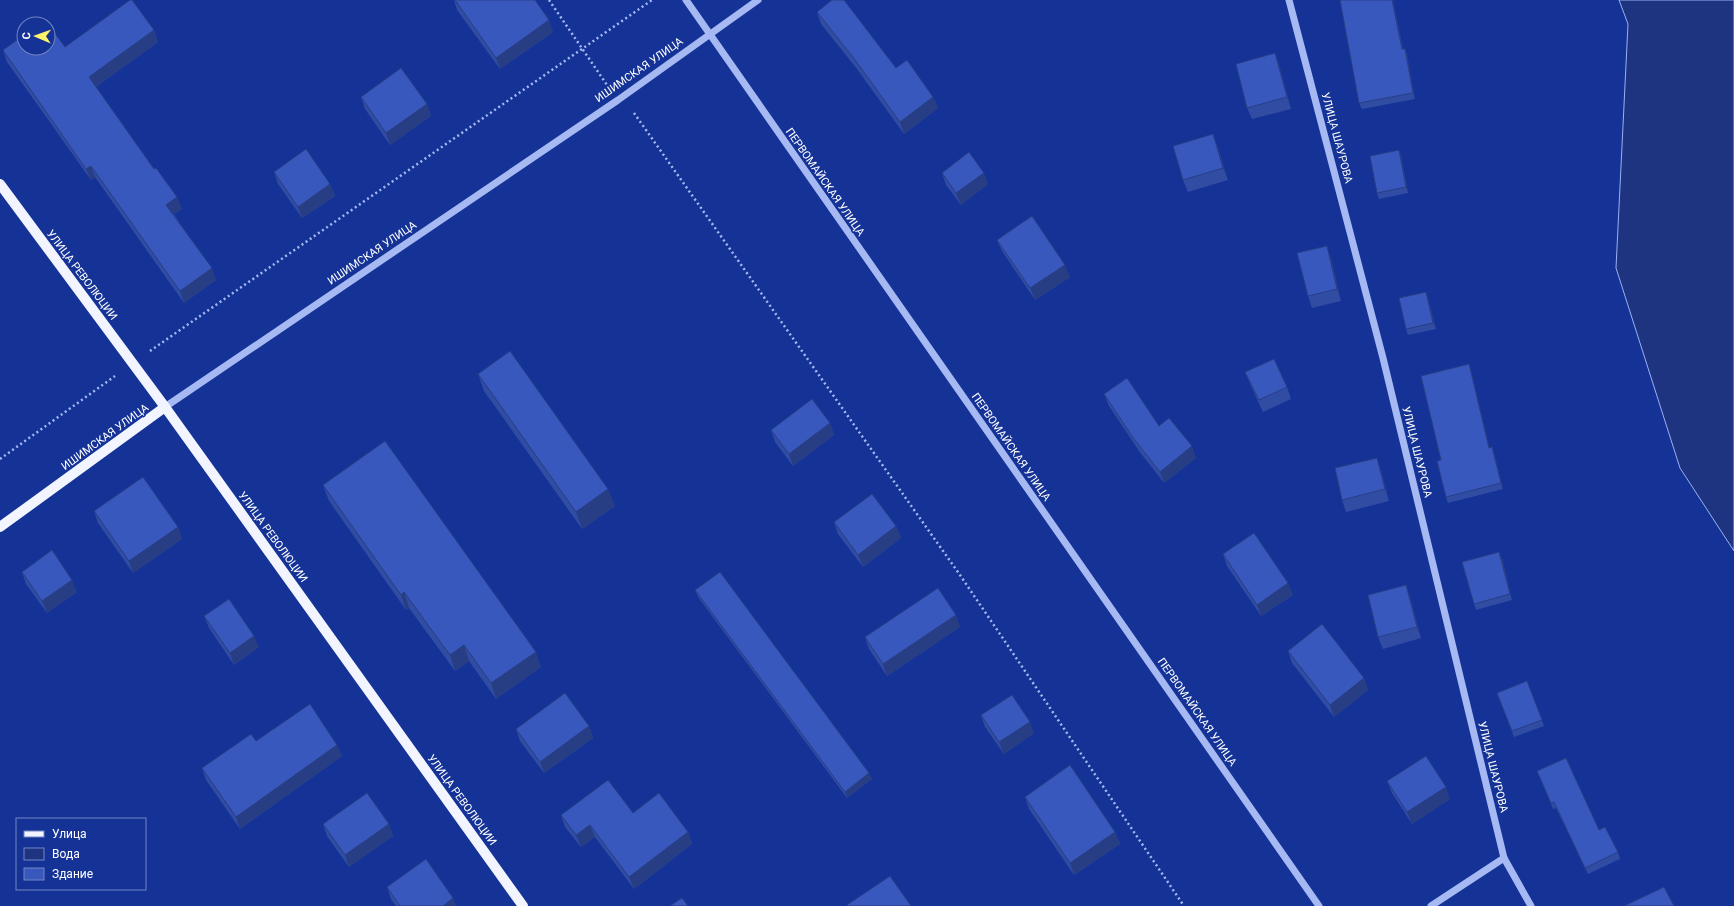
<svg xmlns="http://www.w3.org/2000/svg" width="1734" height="906" font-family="Roboto,sans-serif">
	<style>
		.water { fill: #1e3481; stroke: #99b1f5 }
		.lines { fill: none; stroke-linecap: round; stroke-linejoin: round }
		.path { stroke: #a6b9f2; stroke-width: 2.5; stroke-dasharray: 2 3; stroke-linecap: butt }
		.minor { stroke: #a6b9f2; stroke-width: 7 }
		.major { stroke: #f2f4ff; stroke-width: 10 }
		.wall { fill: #314ca3 }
		.shaded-wall { fill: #283e84 }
		.building { fill: #3958bd; stroke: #283e84 }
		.labels { text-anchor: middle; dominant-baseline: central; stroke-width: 3; stroke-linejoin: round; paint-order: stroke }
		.street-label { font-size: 11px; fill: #fff; stroke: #153397 }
	</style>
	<rect width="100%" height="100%" fill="#153397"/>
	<path class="water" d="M 1619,0 L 1734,0 L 1734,551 L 1680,468 L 1616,268 L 1628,24 Z"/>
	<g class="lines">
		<g class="path">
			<path d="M 549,0 L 607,85"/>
			<path d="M 634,113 L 960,575 L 1184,906"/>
			<path d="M 150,351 L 652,0"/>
			<path d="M 0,459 L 115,376"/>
		</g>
		<g class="minor">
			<path d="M 686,0 L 1319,906"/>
			<path d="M 1289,0 L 1383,358 L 1504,858 L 1531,906"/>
			<path d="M 165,407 L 618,100 L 758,0"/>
			<path d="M 1431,906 L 1504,858"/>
		</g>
		<g class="major">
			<path d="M 0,184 L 165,407 L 523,906"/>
			<path d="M 0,527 L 165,407"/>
		</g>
	</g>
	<g class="wall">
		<path d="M 454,0 L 535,0 L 553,32 L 500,69 L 457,10 Z"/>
		<path d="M 1340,0 L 1393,0 L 1403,49 L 1405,49 L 1407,55 L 1415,99 L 1362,109 L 1359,103 Z"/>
		<path d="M 817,12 L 933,97 L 938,108 L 904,134 L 857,69 L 821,24 Z"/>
		<path d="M 154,30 L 158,42 L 96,87 L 182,209 L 174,214 L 216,280 L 184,303 L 95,177 L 91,180 L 7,62 L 3,50 L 65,47 Z"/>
		<path d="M 1275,53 L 1279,65 L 1291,109 L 1252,119 L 1247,108 Z"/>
		<path d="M 361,97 L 427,104 L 431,116 L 390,145 L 365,109 Z"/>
		<path d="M 1213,134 L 1217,145 L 1228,180 L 1188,192 L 1183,180 Z"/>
		<path d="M 1401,156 L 1408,193 L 1379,199 L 1377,193 Z"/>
		<path d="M 274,172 L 330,184 L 335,196 L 302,218 L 278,184 Z"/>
		<path d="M 942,173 L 988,184 L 961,205 L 946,185 Z"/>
		<path d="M 997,240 L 1070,277 L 1035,300 L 1002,251 Z"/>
		<path d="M 1331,258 L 1341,301 L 1312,308 L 1308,296 Z"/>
		<path d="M 1426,292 L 1428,298 L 1436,329 L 1408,335 L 1406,329 Z"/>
		<path d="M 1469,364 L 1471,370 L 1489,448 L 1494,453 L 1503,489 L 1448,503 L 1446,497 L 1441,460 Z"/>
		<path d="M 1245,372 L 1287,387 L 1291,399 L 1263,412 L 1250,384 Z"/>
		<path d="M 478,374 L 615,506 L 582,529 L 484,391 Z"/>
		<path d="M 1104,394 L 1159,426 L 1196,458 L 1164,483 L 1139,451 L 1109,406 Z"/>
		<path d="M 830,423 L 834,435 L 793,466 L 775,442 L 771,430 Z"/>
		<path d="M 1381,470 L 1389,501 L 1346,512 L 1342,500 Z"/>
		<path d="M 323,485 L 541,667 L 496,699 L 469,661 L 455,671 L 409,608 L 406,610 L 329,501 Z"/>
		<path d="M 94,511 L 178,527 L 182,539 L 133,573 L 98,523 Z"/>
		<path d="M 834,522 L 896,526 L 901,538 L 863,567 L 838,534 Z"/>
		<path d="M 1223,554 L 1293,595 L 1261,616 L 1227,566 Z"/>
		<path d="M 1502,558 L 1512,600 L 1476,610 L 1474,604 Z"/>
		<path d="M 22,572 L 77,592 L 47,613 L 26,584 Z"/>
		<path d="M 1406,585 L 1410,597 L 1421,638 L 1383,649 L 1378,637 Z"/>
		<path d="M 695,590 L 872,779 L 847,798 L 698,597 Z"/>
		<path d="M 204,616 L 259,647 L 234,665 L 209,628 Z"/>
		<path d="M 960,627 L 887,676 L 869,649 L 865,637 Z"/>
		<path d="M 1288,651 L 1364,678 L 1368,690 L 1334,717 L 1292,663 Z"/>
		<path d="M 1527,681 L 1544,726 L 1514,737 L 1497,693 Z"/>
		<path d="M 981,715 L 1034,733 L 1004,754 L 985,727 Z"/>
		<path d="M 589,726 L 593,738 L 544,773 L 520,741 L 516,729 Z"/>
		<path d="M 256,741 L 337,745 L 342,756 L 240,829 L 206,780 L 202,768 Z"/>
		<path d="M 1537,771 L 1599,830 L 1618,852 L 1620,859 L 1588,874 L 1556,808 L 1553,809 Z"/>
		<path d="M 1387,781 L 1450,799 L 1412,824 L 1392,793 Z"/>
		<path d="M 1025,797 L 1115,832 L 1120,844 L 1074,875 L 1029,809 Z"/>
		<path d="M 633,813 L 688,832 L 692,844 L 634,889 L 595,837 L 581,847 L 565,827 L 561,815 Z"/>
		<path d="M 323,824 L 389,824 L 393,836 L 349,867 L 327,836 Z"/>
		<path d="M 387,887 L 453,898 L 456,906 L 396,906 L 391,899 Z"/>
	</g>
	<g class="shaded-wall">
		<path d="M 1392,0 L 1393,0 L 1404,55 L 1402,49 Z"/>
		<path d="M 549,20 L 553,32 L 500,69 L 496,58 Z"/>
		<path d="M 154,30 L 158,42 L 93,89 L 89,77 Z"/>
		<path d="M 1405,49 L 1407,55 L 1415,99 L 1413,93 Z"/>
		<path d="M 1275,53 L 1279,65 L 1291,109 L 1287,97 Z"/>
		<path d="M 933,97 L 938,108 L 904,134 L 900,122 Z"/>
		<path d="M 427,104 L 431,116 L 390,145 L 386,133 Z"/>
		<path d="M 1213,134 L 1217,145 L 1228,180 L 1223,168 Z"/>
		<path d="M 1399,150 L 1401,156 L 1408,193 L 1406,187 Z"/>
		<path d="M 91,166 L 95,177 L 91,180 L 86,169 Z"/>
		<path d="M 984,173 L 988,184 L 961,205 L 956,193 Z"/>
		<path d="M 330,184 L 335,196 L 302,218 L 298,207 Z"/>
		<path d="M 177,197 L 182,209 L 171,216 L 166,205 Z"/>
		<path d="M 1327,246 L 1331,258 L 1341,301 L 1337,289 Z"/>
		<path d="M 1065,265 L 1070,277 L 1035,300 L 1030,288 Z"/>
		<path d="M 212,268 L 216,280 L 184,303 L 180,291 Z"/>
		<path d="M 1426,292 L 1428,298 L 1436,329 L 1433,323 Z"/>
		<path d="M 1469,364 L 1471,370 L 1491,454 L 1489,448 Z"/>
		<path d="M 830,423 L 834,435 L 793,466 L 789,454 Z"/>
		<path d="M 1192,446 L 1196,458 L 1164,483 L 1160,472 Z"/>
		<path d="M 1492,447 L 1494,453 L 1503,489 L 1501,483 Z"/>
		<path d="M 1377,458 L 1381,470 L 1389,501 L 1385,489 Z"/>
		<path d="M 608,489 L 615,506 L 582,529 L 576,512 Z"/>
		<path d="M 896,526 L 901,538 L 863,567 L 858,555 Z"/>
		<path d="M 178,527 L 182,539 L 133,573 L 129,561 Z"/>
		<path d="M 1499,552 L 1502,558 L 1512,600 L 1510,594 Z"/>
		<path d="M 72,580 L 77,592 L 47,613 L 42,601 Z"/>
		<path d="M 1288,583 L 1293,595 L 1261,616 L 1257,605 Z"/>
		<path d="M 1406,585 L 1410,597 L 1421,638 L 1417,627 Z"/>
		<path d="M 404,592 L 409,608 L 406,610 L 401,595 Z"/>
		<path d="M 956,615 L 960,627 L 887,676 L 883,664 Z"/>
		<path d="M 254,636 L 259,647 L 234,665 L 230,653 Z"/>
		<path d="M 464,645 L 469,661 L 455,671 L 450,655 Z"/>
		<path d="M 536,652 L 541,667 L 496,699 L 491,683 Z"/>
		<path d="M 1364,678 L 1368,690 L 1334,717 L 1330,705 Z"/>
		<path d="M 1030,722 L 1034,733 L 1004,754 L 999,742 Z"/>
		<path d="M 589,726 L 593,738 L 544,773 L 540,762 Z"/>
		<path d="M 337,745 L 342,756 L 240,829 L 236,817 Z"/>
		<path d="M 869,773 L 872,779 L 847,798 L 845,792 Z"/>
		<path d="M 1446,787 L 1450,799 L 1412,824 L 1407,812 Z"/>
		<path d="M 389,824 L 393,836 L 349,867 L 345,855 Z"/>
		<path d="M 590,825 L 595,837 L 581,847 L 576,835 Z"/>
		<path d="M 688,832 L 692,844 L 634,889 L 629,877 Z"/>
		<path d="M 1115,832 L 1120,844 L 1074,875 L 1070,863 Z"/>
		<path d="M 453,898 L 456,906 L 443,906 Z"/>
	</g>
	<g class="building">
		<path d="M 130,0 L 132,0 L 154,30 L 89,77 L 154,169 L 156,168 L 177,197 L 166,205 L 212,268 L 180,291 L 91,166 L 86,169 L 3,50 L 24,35 L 24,48 L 48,48 L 48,24 L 65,47 Z"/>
		<path d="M 455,0 L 535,0 L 549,20 L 496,58 Z"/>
		<path d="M 832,0 L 844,0 L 896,68 L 907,60 L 933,97 L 900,122 L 853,57 L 817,12 Z"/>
		<path d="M 1340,0 L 1392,0 L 1402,49 L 1405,49 L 1413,93 L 1359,103 Z"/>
		<path d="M 45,20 L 48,24 L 39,24 Z"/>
		<path d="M 1275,53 L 1287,97 L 1247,108 L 1236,64 Z"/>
		<path d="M 401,68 L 427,104 L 386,133 L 361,97 Z"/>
		<path d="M 1213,134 L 1223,168 L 1183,180 L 1173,146 Z"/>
		<path d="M 306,149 L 330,184 L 298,207 L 274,172 Z"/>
		<path d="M 1399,150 L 1406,187 L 1377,193 L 1370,156 Z"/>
		<path d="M 969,152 L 984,173 L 956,193 L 942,173 Z"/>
		<path d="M 1032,216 L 1065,265 L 1030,288 L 997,240 Z"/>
		<path d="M 1327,246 L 1337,289 L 1308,296 L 1297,253 Z"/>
		<path d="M 1426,292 L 1433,323 L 1406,329 L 1399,298 Z"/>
		<path d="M 510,351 L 608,489 L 576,512 L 478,374 Z"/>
		<path d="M 1274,359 L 1287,387 L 1259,400 L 1245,372 Z"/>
		<path d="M 1469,364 L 1489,448 L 1492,447 L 1501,483 L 1446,497 L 1437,461 L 1441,460 L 1421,376 Z"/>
		<path d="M 1127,378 L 1159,426 L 1169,418 L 1192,446 L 1160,472 L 1134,439 L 1104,394 Z"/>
		<path d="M 812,399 L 830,423 L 789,454 L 771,430 Z"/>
		<path d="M 385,441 L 536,652 L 491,683 L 464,645 L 450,655 L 404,592 L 401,595 L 323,485 Z"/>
		<path d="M 1377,458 L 1385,489 L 1342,500 L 1335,468 Z"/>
		<path d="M 143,477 L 178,527 L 129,561 L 94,511 Z"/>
		<path d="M 872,494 L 896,526 L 858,555 L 834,522 Z"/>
		<path d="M 1254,533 L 1288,583 L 1257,605 L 1223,554 Z"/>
		<path d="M 52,550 L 72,580 L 42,601 L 22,572 Z"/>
		<path d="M 1499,552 L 1510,594 L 1474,604 L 1462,562 Z"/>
		<path d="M 720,572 L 869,773 L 845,792 L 695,590 Z"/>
		<path d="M 1406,585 L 1417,627 L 1378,637 L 1368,595 Z"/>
		<path d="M 938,588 L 956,615 L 883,664 L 865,637 Z"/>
		<path d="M 229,599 L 254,636 L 230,653 L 204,616 Z"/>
		<path d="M 1322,624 L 1364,678 L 1330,705 L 1288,651 Z"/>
		<path d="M 1527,681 L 1542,720 L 1512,731 L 1497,693 Z"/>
		<path d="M 565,693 L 589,726 L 540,762 L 516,729 Z"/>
		<path d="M 1012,695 L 1030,722 L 999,742 L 981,715 Z"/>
		<path d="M 310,704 L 337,745 L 236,817 L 202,768 L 251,734 L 256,741 Z"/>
		<path d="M 1426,756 L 1446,787 L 1407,812 L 1387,781 Z"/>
		<path d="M 1566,758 L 1599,830 L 1605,827 L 1618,852 L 1585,868 L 1554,802 L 1551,803 L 1537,771 Z"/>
		<path d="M 1070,765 L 1115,832 L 1070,863 L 1025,797 Z"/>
		<path d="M 608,780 L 633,813 L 659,793 L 688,832 L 629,877 L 590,825 L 576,835 L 561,815 Z"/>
		<path d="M 367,793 L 389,824 L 345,855 L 323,824 Z"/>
		<path d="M 426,859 L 453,898 L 443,906 L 400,906 L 387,887 Z"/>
		<path d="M 890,876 L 911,906 L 848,906 L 847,905 Z"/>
		<path d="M 1664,887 L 1674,906 L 1624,906 Z"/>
		<path d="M 682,898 L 688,906 L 670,906 Z"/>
	</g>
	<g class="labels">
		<g class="street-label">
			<text transform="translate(639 70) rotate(-35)">ИШИМСКАЯ УЛИЦА</text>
			<text transform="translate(1337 138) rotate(75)">УЛИЦА ШАУРОВА</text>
			<text transform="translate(825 182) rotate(55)">ПЕРВОМАЙСКАЯ УЛИЦА</text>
			<text transform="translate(372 253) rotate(-34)">ИШИМСКАЯ УЛИЦА</text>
			<text transform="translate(82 275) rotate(53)">УЛИЦА РЕВОЛЮЦИИ</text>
			<text transform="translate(105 437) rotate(-36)">ИШИМСКАЯ УЛИЦА</text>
			<text transform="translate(1011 447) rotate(55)">ПЕРВОМАЙСКАЯ УЛИЦА</text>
			<text transform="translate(1417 452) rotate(76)">УЛИЦА ШАУРОВА</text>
			<text transform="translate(273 537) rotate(54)">УЛИЦА РЕВОЛЮЦИИ</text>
			<text transform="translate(1197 712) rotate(55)">ПЕРВОМАЙСКАЯ УЛИЦА</text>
			<text transform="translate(1493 767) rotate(76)">УЛИЦА ШАУРОВА</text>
			<text transform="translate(462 800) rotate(54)">УЛИЦА РЕВОЛЮЦИИ</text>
		</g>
	</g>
	<rect x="16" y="818" width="130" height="72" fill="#153397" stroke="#7385c1"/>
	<rect x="24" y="831" width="20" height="6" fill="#f2f4ff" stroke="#7385c1"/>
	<text x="52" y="838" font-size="12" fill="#ffffff">Улица</text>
	<rect x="24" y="848" width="20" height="12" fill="#1e3481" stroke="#7385c1"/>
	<text x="52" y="858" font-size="12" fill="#ffffff">Вода</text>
	<rect x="24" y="868" width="20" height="12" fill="#3958bd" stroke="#7385c1"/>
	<text x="52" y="878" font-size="12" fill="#ffffff">Здание</text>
	<g transform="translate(36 36) rotate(272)"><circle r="19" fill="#153397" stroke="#7385c1"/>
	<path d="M0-3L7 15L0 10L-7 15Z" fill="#fff268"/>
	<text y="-6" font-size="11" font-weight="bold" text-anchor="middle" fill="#ffffff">С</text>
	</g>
</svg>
